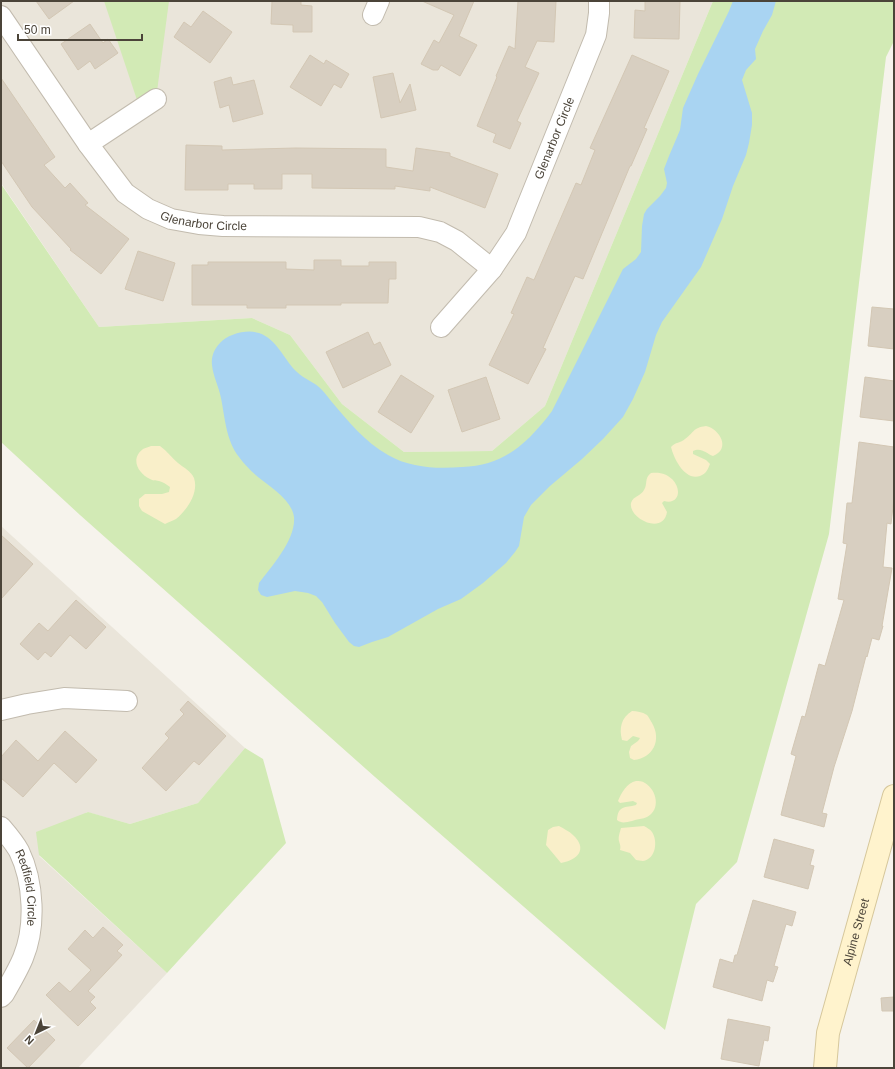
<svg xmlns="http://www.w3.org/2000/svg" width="895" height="1069" font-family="Helvetica,sans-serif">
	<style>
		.residential { fill: #eae5da }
		.green { fill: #d2eab5 }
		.sand { fill: #f9efc9 }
		.water { fill: #a9d4f2 }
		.building { fill: #d8cfc1; stroke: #d3c7b4 }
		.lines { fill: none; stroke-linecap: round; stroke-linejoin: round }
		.street-casing { stroke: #c2bbae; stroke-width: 22 }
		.secondary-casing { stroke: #d6c79b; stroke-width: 24 }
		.street { stroke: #fff; stroke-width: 20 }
		.secondary { stroke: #fff3cd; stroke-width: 22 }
		.labels { text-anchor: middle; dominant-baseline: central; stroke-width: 4; stroke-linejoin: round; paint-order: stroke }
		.street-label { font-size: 12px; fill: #4b4439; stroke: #fff }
	</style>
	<rect width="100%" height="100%" fill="#f6f3ec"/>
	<g class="residential">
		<path d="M 1,1 L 713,1 L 545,406 L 492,451 L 404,452 L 342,404 L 290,335 L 252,318 L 99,327 L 1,183 Z"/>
		<path d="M 1,526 L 245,748 L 198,803 L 130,824 L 87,812 L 39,856 L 167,973 L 78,1068 L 1,1068 Z"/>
	</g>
	<g class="green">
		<path d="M 104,1 L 169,1 L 156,99 L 140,109 Z"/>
		<path d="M 713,1 L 894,1 L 894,41 L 886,57 L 829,534 L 737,862 L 696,904 L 665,1030 L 375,777 L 80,515 L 1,442 L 1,184 L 99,327 L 252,318 L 290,335 L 342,404 L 404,452 L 492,451 L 545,406 Z"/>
		<path d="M 245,748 L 263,759 L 286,843 L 167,973 L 39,855 L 36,832 L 88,812 L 130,824 L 198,803 Z"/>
	</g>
	<g class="sand">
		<path d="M 706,426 C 720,429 731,449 713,456 C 706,453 701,447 693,451 L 693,454 L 706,460 L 710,464 C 708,469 706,474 700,476 C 685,481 674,459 671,447 C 675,442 681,443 685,439 C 695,432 692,428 706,426 Z"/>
		<path d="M 151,446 L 160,446 C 167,451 172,458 178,463 C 184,468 191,471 194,478 C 199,493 187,510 176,519 C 173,521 168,522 165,524 L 142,511 L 139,506 L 139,499 L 145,494 L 162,494 L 169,492 L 170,487 C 166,484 163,482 159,481 C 155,480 153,481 150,479 C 138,473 130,459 143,449 C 145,448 149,447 151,446 Z"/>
		<path d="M 651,473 C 681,469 687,507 664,501 L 662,503 L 667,512 C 663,536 628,518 631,503 C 633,496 641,496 644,490 C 648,484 644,478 651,473 Z"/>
		<path d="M 632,711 C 637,711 642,712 647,715 C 649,717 650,720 652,723 C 662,740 653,758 634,760 L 630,758 L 629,752 L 631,746 L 638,741 L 640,738 L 633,736 L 627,741 L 622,740 C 619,728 621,718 632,711 Z"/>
		<path d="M 636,781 C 639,781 642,781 645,783 C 657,790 661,810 647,817 C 643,819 637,819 632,821 C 626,822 622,824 617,820 C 618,805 625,808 636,805 L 637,803 L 633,801 L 620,803 L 618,801 C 621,793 627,783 636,781 Z"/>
		<path d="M 559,826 C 564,829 569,831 573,835 C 588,849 578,860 561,863 L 546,845 L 548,830 L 553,827 Z"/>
		<path d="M 644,826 C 647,828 650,829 652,832 C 658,841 656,859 643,861 C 641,861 638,860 636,860 L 630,853 L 620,850 C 621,846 620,845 619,841 C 618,837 620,832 621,828 Z"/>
	</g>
	<path class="water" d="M 733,1 L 776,1 L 772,15 L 763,31 L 755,49 L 756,59 L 746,70 L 742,80 L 752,113 L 752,125 L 749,143 L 746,155 L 733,186 L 722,219 L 701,267 L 662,322 L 656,335 L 645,372 L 633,399 L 623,417 L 603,439 L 582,459 L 550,486 L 531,505 L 524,517 L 519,546 L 515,552 L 506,563 L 483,583 L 461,599 L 438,609 L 388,637 L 372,642 L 359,647 L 354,646 L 349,642 L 335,623 L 322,602 L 316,596 L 308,593 L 295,591 L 267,597 L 261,595 L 258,590 L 259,583 C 272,566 296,539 294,517 C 292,500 270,487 258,477 C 251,471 245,465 239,457 C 226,440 225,418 221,398 C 219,387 213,376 212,365 C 211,357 214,349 220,343 C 228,334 247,329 259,333 C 277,339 284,360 297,372 C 304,379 315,382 322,390 C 325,393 328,397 331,401 C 348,421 365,442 388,455 C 410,468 438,469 462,467 C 491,466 509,457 530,437 C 538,428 546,420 552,411 L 623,269 L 636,259 L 641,252 L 642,226 L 644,214 L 647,209 L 660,196 L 666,188 L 667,183 L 664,169 L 669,156 L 680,130 L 683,108 L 698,74 L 729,11 Z"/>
	<g class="building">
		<path d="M 36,1 L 74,1 L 49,19 Z"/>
		<path d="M 272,1 L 301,1 L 301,5 L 312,6 L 312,32 L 293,32 L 293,25 L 271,24 Z"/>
		<path d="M 422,1 L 474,1 L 459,36 L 477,45 L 460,76 L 441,65 L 438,70 L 433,70 L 421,64 L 434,40 L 439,43 L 454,15 Z"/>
		<path d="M 518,1 L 556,1 L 554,42 L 537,41 L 525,67 L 539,73 L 517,121 L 521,123 L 510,149 L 493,142 L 496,134 L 477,126 L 497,77 L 496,76 L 509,46 L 515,49 Z"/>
		<path d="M 645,1 L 680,1 L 679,39 L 634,38 L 635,10 L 645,11 Z"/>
		<path d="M 203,11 L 232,32 L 210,63 L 174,37 L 184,22 L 191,27 Z"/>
		<path d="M 90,24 L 103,43 L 108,39 L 118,53 L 95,69 L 90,61 L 78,70 L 61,44 Z"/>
		<path d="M 310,55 L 324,64 L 326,60 L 349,74 L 341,88 L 334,84 L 321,106 L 290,87 Z"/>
		<path d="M 632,55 L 669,71 L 644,128 L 647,129 L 631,166 L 630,166 L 583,279 L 575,276 L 543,348 L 546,349 L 528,384 L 489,365 L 514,314 L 511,313 L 527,277 L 534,280 L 576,183 L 581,185 L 595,150 L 590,148 Z"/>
		<path d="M 393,73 L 400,103 L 410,84 L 416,110 L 381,118 L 373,77 Z"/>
		<path d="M 231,77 L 233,85 L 254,80 L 263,114 L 233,122 L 229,105 L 220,108 L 214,82 Z"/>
		<path d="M 1,78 L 55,157 L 44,165 L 65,188 L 70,183 L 88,203 L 85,205 L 129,239 L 101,274 L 70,250 L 71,249 L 32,207 L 1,161 Z"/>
		<path d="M 186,145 L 222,146 L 222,150 L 295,148 L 386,149 L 386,167 L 413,171 L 416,148 L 450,153 L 450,156 L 498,174 L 485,208 L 430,187 L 430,191 L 395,186 L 395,189 L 312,188 L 312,174 L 282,174 L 282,189 L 254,189 L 254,184 L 228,184 L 228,190 L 185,190 Z"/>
		<path d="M 138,251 L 175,263 L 163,301 L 125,289 Z"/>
		<path d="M 314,260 L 341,260 L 341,266 L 369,266 L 369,262 L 396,262 L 396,279 L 389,279 L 388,303 L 341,303 L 341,305 L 286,305 L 286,308 L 247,308 L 247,305 L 192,305 L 192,265 L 208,265 L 208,262 L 286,262 L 286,269 L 314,270 Z"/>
		<path d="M 872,307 L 894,309 L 894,349 L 868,346 Z"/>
		<path d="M 368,332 L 374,345 L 380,342 L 391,365 L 343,388 L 326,352 Z"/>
		<path d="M 401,375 L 434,396 L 411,433 L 378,412 Z"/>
		<path d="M 486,377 L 500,419 L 462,432 L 448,390 Z"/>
		<path d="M 865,377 L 894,381 L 894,421 L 860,417 Z"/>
		<path d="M 859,442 L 894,447 L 894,498 L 891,524 L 887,523 L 883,567 L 892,568 L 882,626 L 883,626 L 879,640 L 872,638 L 867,657 L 866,656 L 852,711 L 834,767 L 822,813 L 827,814 L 824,827 L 781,815 L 784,802 L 796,756 L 791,754 L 802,716 L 805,717 L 819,664 L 825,666 L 844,600 L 838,599 L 847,544 L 843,543 L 847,503 L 852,503 Z"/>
		<path d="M 1,535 L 33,564 L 1,599 Z"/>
		<path d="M 76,600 L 106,627 L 86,649 L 70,635 L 51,657 L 45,652 L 38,660 L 20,644 L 39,623 L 48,631 Z"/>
		<path d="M 188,701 L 226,736 L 199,765 L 194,761 L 166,791 L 142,768 L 169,738 L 165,734 L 184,714 L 180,710 Z"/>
		<path d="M 65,731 L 97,760 L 76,783 L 54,763 L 23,797 L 1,778 L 1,757 L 16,740 L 38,761 Z"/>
		<path d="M 774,839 L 814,850 L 810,865 L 814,866 L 808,889 L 764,877 Z"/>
		<path d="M 753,900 L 796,912 L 792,926 L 786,924 L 774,966 L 778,967 L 773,982 L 767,980 L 762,1001 L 713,987 L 720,959 L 733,963 L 735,955 L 737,955 Z"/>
		<path d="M 103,927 L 123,945 L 117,951 L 122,955 L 88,991 L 95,997 L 90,1002 L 96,1008 L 78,1026 L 46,995 L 59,982 L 70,992 L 91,970 L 68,949 L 85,930 L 93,938 Z"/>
		<path d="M 894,997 L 894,1011 L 882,1011 L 881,998 Z"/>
		<path d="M 728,1019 L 770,1027 L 768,1041 L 764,1040 L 759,1066 L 721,1059 Z"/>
		<path d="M 34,1020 L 55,1040 L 28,1068 L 7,1048 Z"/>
	</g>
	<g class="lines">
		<defs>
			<g id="street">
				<path d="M 373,15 L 379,1"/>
				<path id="s1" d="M 1,16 L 88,144 L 125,193 L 148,209 L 171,219 L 199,224 L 223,226 L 419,227 L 440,232 L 457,241 L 492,269 L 516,233 L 596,35 L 599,13 L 599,1"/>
				<path d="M 88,144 L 156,99"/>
				<path d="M 441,327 L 492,269"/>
				<path d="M 1,710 L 27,704 L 64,698 L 127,701"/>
				<path id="s2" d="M 1,827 C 7,834 14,842 19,851 C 34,882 36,927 23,958 C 18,970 11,982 4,994 L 1,997"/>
			</g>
			<g id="secondary">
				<path id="s3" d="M 825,1068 L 828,1033 L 894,796"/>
			</g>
		</defs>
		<use href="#street" class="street-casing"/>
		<use href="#secondary" class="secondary-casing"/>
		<use href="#street" class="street"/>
		<use href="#secondary" class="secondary"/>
	</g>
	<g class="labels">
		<g class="street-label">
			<text stroke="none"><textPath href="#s1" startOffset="749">Glenarbor Circle</textPath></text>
			<text stroke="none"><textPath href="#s1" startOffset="302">Glenarbor Circle</textPath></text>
			<text stroke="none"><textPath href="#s2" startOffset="68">Redfield Circle</textPath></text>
			<text stroke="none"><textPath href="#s3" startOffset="140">Alpine Street</textPath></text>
		</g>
	</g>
	<rect width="895" height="1069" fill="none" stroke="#4b4439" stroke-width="4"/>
	<g transform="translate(36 1033) rotate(223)" stroke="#ffffff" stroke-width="3" paint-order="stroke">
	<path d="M0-3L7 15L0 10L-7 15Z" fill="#4b4439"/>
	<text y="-6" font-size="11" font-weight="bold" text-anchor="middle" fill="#4b4439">N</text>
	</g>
	<path d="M18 34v6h124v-6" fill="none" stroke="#4b4439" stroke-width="2"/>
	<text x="24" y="34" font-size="12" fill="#4b4439" stroke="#ffffff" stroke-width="3" paint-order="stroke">50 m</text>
</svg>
